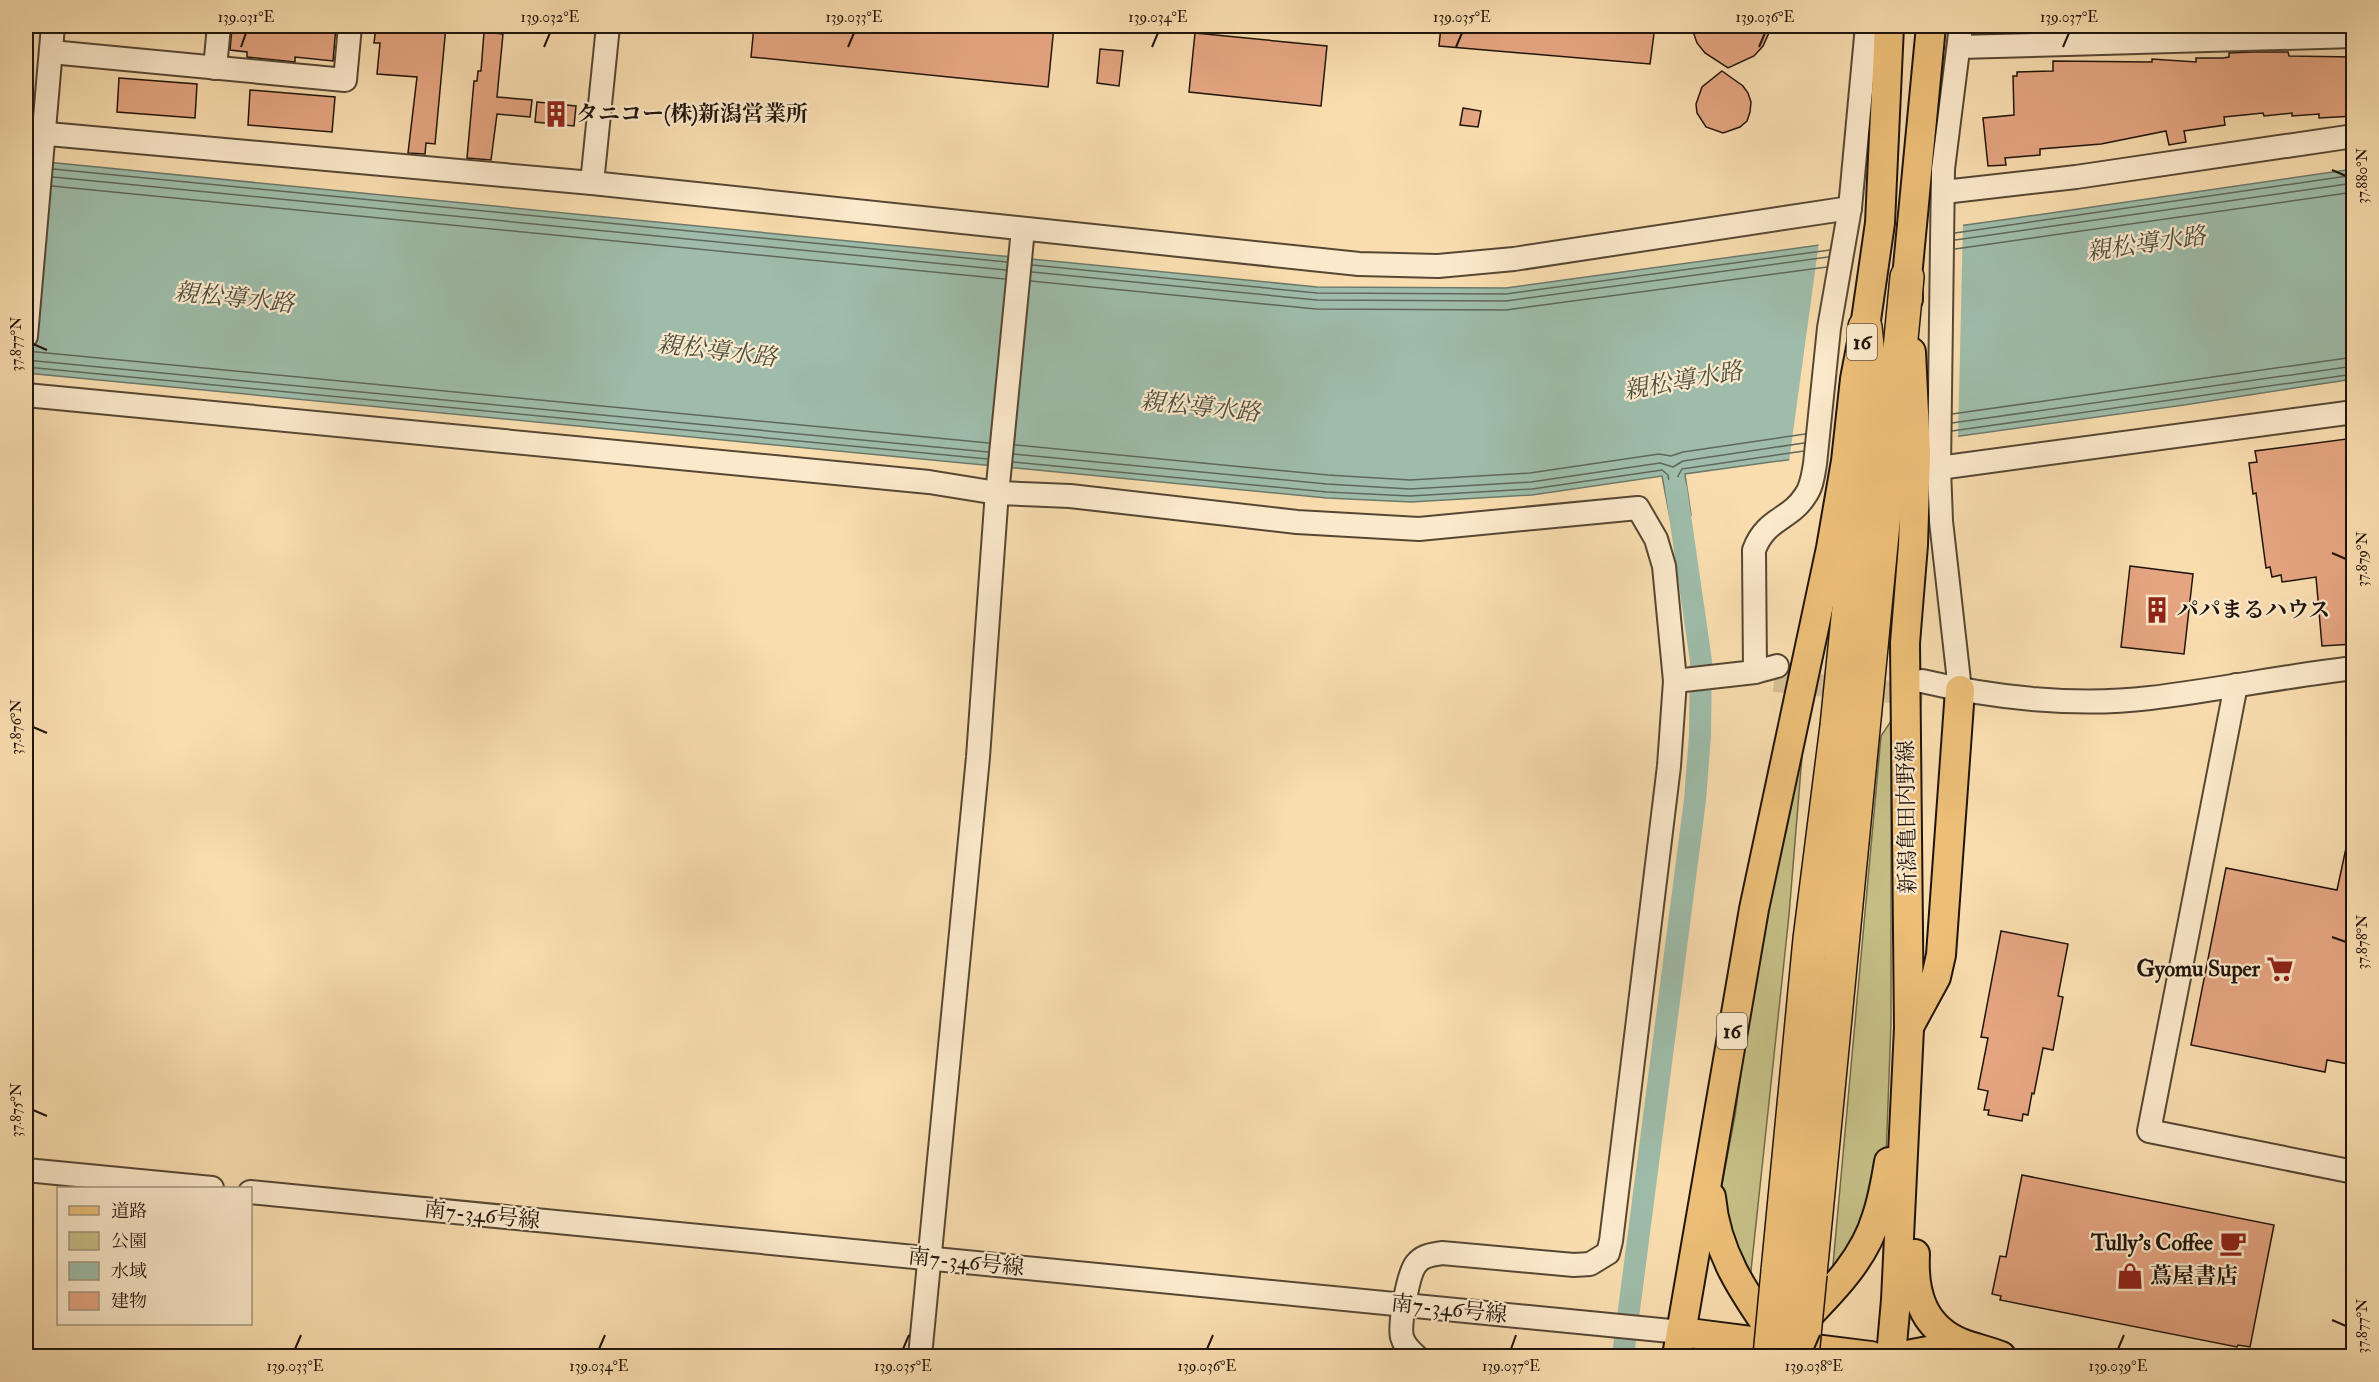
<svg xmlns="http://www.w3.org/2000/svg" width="2379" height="1382" font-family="'IM FELL Double Pica','Noto Serif JP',serif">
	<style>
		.green { fill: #c5bf86; stroke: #726a48; stroke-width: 1.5 }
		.water { fill: #9ebca9; stroke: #6c796a; stroke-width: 1.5 }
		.pier { fill: #f9ddaf }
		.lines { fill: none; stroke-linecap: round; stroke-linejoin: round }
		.shore { stroke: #5f685a; stroke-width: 1.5 }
		.canal { stroke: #9ebca9; stroke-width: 22 }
		.building { fill: #e5a581; stroke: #20150b; stroke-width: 1.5 }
		.minor-tunnel { stroke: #d8bf96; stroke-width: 22; stroke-dasharray: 22 11; stroke-linecap: butt }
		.minor-casing { stroke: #564734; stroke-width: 26 }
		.major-casing { stroke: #20150b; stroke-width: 32 }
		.highway-casing { stroke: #20150b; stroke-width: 36 }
		.minor { stroke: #fbe9cb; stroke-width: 22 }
		.major { stroke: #ecbe78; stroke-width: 28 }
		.highway { stroke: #ecbe78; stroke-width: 33 }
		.highway-bridge-casing { stroke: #20150b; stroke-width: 36; stroke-linecap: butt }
		.highway-bridge { stroke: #ecbe78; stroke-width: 33 }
		.ticks { fill: none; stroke: #20150b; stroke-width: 2 }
		.labels { text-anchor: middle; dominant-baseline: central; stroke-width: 4.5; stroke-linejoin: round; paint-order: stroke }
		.shield { fill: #fbe9cb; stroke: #625545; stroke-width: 1.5 }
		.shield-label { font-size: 21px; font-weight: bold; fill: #20150b }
		.poi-label { font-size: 22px; font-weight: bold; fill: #20150b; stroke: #fbe9cb; text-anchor: start }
		.street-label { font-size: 22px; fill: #20150b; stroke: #fbe9cb }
		.water-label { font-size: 24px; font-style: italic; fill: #4c4f42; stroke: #fbe9cb }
		.neatline { fill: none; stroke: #20150b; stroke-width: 2 }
		.ticks-label { font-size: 15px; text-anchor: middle; fill: #20150b }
	</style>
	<rect width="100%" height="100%" fill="#f9ddaf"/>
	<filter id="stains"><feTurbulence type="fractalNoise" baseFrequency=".00333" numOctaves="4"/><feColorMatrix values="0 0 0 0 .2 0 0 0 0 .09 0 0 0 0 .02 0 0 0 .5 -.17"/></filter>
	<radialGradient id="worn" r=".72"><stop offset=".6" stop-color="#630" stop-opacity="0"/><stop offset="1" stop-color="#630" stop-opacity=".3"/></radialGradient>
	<g class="green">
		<path d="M 1891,721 L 1891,1023 L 1886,1157 L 1864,1228 L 1832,1276 L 1881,736 Z"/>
		<path d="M 1803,744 L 1789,915 L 1750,1280 L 1737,1257 L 1720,1194 L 1735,1116 L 1759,944 Z"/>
	</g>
	<path class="water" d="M 26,160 L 1317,287 L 1506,288 L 2009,219 L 2353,169 L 2353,379 L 2184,405 L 1685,474 L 1691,515 L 1670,518 L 1662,476 L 1532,495 L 1411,502 L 1327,498 L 26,373 Z"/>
	<path class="pier" d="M 1963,223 L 1958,439 L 1789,462 L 1819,242 Z"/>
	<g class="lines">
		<g class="shore">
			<path d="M 53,169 L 1007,262"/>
			<path d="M 53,177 L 1006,270"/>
			<path d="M 52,186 L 1005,279"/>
			<path d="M 1955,233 L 2354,175"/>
			<path d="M 1955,240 L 2354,183"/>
			<path d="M 1955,249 L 2354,192"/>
			<path d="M 1032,265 L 1317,293 L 1506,294 L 1830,250"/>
			<path d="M 1032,272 L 1317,300 L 1506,301 L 1828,257"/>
			<path d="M 1031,281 L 1316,309 L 1506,310 L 1827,267"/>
			<path d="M 26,351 L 989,443"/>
			<path d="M 26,360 L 988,452"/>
			<path d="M 26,367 L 988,459"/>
			<path d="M 1952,414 L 2354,357"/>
			<path d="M 1952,423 L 2354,366"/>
			<path d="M 1952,431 L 2354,374"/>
			<path d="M 1015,445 L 1328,475 L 1410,480 L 1530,473 L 1659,454 L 1671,456 L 1683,452 L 1805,434"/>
			<path d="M 1014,454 L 1327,484 L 1410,489 L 1531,482 L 1660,463 L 1673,467 L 1683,461 L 1804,443"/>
			<path d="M 1013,462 L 1327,492 L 1410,496 L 1532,489 L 1662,470 L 1668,475 L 1674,509 L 1677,511 L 1683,508 L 1678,476 L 1682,469 L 1804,451"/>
		</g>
		<path class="canal" d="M 1623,1356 L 1695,800 L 1700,735 L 1701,661 L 1676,488"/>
	</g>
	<g class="building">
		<path d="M 261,26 L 336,26 L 333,61 L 295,57 L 295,62 L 247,57 L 247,52 L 230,50 L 232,28 L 260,32 Z"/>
		<path d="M 376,26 L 446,26 L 435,144 L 426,143 L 425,154 L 408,153 L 417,77 L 377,74 L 380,43 L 374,43 Z"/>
		<path d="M 754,26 L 1054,26 L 1048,87 L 751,57 Z"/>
		<path d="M 1441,26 L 1655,26 L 1650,64 L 1439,46 Z"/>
		<path d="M 1691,26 L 1772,26 L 1763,46 L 1754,56 L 1728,68 L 1705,53 L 1697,43 Z"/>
		<path d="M 484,32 L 503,34 L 497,97 L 532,100 L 530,117 L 497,114 L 491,160 L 467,158 L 474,81 L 477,81 L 478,71 L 481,71 Z"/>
		<path d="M 1195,33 L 1327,46 L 1321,106 L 1189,92 Z"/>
		<path d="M 1100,49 L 1123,51 L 1119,86 L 1097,83 Z"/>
		<path d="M 2252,52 L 2288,52 L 2289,56 L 2354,57 L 2354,116 L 2319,118 L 2319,114 L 2292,116 L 2292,113 L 2264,116 L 2263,113 L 2224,117 L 2225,125 L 2184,131 L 2186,142 L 2169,145 L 2166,131 L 2101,144 L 2040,149 L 2040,155 L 2005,158 L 2006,165 L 1988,166 L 1983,118 L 2014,115 L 2013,76 L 2017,76 L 2017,72 L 2053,71 L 2053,61 L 2152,62 L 2152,59 L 2196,62 L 2196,58 L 2223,58 L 2229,57 L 2229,53 Z"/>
		<path d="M 1722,71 L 1743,86 L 1748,93 L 1751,102 L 1750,112 L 1747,121 L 1740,127 L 1723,133 L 1706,127 L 1697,113 L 1696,104 L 1702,87 Z"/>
		<path d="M 119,78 L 197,84 L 195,118 L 117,112 Z"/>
		<path d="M 250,90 L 335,97 L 332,132 L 248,125 Z"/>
		<path d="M 537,102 L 576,106 L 574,126 L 535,122 Z"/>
		<path d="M 1463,108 L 1481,111 L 1478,127 L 1460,125 Z"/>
		<path d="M 2354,438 L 2354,644 L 2322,646 L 2316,577 L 2282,582 L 2281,575 L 2272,577 L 2270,567 L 2266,568 L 2256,493 L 2253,494 L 2249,463 L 2257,462 L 2255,451 Z"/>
		<path d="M 2130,566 L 2193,574 L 2184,654 L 2121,647 Z"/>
		<path d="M 2346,848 L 2354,849 L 2354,1065 L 2327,1060 L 2325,1072 L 2191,1045 L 2226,868 L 2337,890 Z"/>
		<path d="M 2001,931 L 2068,944 L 2058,996 L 2063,997 L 2053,1050 L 2043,1048 L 2034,1094 L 2032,1093 L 2028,1115 L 2023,1114 L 2022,1121 L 1988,1115 L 1989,1110 L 1984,1110 L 1988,1091 L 1978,1089 L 1988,1038 L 1981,1037 Z"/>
		<path d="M 2022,1175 L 2274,1225 L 2250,1347 L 2238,1345 L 2237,1347 L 2000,1300 L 2001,1296 L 1992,1294 L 2000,1256 L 2006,1257 Z"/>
	</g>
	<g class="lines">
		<path class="minor-tunnel" d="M 1774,681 L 1923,695"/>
		<defs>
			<g id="minor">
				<path d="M 1959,47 L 2354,36"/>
				<path d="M 51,52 L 345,80 L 350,26"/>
				<path d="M 215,68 L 219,26"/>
				<path d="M 26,132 L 592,183 L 1359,264 L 1438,266 L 1514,259 L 1850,208"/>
				<path d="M 592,183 L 608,26"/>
				<path d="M 1944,192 L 2076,177 L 2354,136"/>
				<path d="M 26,336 L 53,26"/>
				<path d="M 26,395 L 929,482 L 997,493 L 1070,496 L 1297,522 L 1419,529 L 1638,508 L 1656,539 L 1664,566 L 1675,681 L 1669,766 L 1611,1241 L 1608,1253 L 1590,1264 L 1574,1265 L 1442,1253 C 1432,1255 1423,1255 1416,1264 C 1408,1274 1399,1325 1402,1337 C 1404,1345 1410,1351 1416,1356"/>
				<path d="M 1939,468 L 2354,412"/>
				<path d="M 1755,672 L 1754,550 C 1766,518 1790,520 1805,496 C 1812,487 1813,475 1815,464 L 1829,328 L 1850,208 L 1867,26"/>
				<path d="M 1675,681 L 1755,672 L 1777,666"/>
				<path d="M 1922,681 C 1994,698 2076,707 2150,698 C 2218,690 2285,676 2354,668"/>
				<path d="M 2236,685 L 2149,1131 L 2354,1172"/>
				<path d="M 1960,690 L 1941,521 L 1939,468 L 1943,169 L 1961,26"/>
				<path d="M 26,1170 L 212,1188"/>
				<path d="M 250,1192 L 1681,1332"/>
				<path d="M 920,1356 L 978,757 L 996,505 L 1023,229"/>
			</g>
			<g id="major">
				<path d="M 1908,299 L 1907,277 L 1931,26"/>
				<path d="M 1911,1023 L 1936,977 L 1941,955 L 1960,690"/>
				<path d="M 1711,1197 C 1716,1255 1747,1297 1779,1343"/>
				<path d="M 1915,1254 C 1913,1292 1922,1327 1961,1343 C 1974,1348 1988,1351 2001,1356"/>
				<path d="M 1797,1327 C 1829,1294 1864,1261 1877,1216 C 1883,1198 1886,1180 1889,1162"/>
				<path d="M 1681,1332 L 1871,1356"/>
				<path d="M 1677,1356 L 1754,909 L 1831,548 L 1846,461 L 1855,379 L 1865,327 L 1880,223 L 1889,26"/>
				<path d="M 1891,1356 L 1896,1300 L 1909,1028 L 1905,643 L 1913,545 L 1916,453 L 1911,352"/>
				<path d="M 1902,1356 L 1928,1351 L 1962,1356"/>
			</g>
			<g id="highway">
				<path d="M 1778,1271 L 1810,939 L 1837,726 L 1859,510 L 1871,381 L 1865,327"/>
				<path d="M 1810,1274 L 1907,277"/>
			</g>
		</defs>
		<use href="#minor" class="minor-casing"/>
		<use href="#major" class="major-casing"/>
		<use href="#highway" class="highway-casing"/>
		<use href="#minor" class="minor"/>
		<use href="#major" class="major"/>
		<use href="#highway" class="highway"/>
		<defs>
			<g id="highway-bridge">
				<path d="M 1770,1356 L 1778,1271"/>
				<path d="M 1802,1356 L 1810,1274"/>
			</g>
		</defs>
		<use href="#highway-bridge" class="highway-bridge-casing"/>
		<use href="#highway-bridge" class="highway-bridge"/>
	</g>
	<path class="ticks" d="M 241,47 L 246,33M 544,47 L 550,33M 848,47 L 854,33M 1152,47 L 1158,33M 1456,47 L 1462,33M 1759,47 L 1765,33M 2063,47 L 2069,33M 2332,170 L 2346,176M 33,344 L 47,350M 2332,553 L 2346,559M 33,727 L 47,733M 2332,937 L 2346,942M 33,1110 L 47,1116M 2332,1320 L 2346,1326M 295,1349 L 301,1335M 599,1349 L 605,1335M 903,1349 L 909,1335M 1207,1349 L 1213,1335M 1511,1349 L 1516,1335M 1814,1349 L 1820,1335M 2118,1349 L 2124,1335"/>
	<defs>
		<symbol id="building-bare" viewBox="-9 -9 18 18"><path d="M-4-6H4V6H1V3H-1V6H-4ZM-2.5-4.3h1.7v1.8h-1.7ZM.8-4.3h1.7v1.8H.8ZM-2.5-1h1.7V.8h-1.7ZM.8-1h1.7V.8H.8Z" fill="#8f2418" stroke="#fbe9cb" stroke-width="2.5" paint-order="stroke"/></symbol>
		<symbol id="supermarket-bare" viewBox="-9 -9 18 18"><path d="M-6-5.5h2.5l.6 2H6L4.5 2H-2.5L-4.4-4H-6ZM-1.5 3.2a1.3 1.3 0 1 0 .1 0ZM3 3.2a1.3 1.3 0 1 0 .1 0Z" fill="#8f2418" stroke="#fbe9cb" stroke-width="2.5" paint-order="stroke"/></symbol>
		<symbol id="cafe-bare" viewBox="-9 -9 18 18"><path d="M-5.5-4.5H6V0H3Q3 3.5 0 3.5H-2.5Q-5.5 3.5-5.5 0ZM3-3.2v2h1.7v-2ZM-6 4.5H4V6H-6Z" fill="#8f2418" stroke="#fbe9cb" stroke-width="2.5" paint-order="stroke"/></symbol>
		<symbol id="shop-bare" viewBox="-9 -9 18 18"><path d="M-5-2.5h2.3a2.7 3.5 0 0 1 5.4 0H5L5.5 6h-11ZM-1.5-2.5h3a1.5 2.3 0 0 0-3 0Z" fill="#8f2418" stroke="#fbe9cb" stroke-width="2.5" paint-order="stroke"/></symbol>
	</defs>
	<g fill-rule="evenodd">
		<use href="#building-bare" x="537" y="95" width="38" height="38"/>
		<use href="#building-bare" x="2138" y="591" width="38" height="38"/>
		<use href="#supermarket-bare" x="2261" y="950" width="38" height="38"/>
		<use href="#cafe-bare" x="2214" y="1224" width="38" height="38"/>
		<use href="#shop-bare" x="2111" y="1257" width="38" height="38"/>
	</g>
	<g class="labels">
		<g class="shield">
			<rect x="1847" y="324" width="30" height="36" rx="4.5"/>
			<rect x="1717" y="1013" width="30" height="36" rx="4.5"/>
		</g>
		<g class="shield-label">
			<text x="1862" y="342">16</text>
			<text x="1732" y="1031">16</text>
		</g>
		<g class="poi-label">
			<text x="576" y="114">タニコー(株)新潟営業所</text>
			<text x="2177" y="610">パパまるハウス</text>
			<text x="2260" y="969" text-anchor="end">Gyomu Super</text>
			<text x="2213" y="1243" text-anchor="end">Tully's Coffee</text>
			<text x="2150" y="1276">蔦屋書店</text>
		</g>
		<g class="street-label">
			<text transform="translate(1907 817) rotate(-91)">新潟亀田内野線</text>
			<text transform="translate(482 1215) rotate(6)">南7-346号線</text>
			<text transform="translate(966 1262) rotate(6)">南7-346号線</text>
			<text transform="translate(1449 1309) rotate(6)">南7-346号線</text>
		</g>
		<g class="water-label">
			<text transform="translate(2146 244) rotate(-8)">親松導水路</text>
			<text transform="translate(234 298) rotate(6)">親松導水路</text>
			<text transform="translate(717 351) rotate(7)">親松導水路</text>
			<text transform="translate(1683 381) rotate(-10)">親松導水路</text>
			<text transform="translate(1200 407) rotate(6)">親松導水路</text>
		</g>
	</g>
	<rect width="2379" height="1382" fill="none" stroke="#f9ddaf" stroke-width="66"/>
	<rect x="57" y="1187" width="195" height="138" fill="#fbe9cb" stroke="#a3947e" stroke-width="1.5"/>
	<rect x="69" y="1206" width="30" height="9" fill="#ecbe78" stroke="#a3947e" stroke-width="1.5"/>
	<text x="111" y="1217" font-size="18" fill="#20150b">道路</text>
	<rect x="69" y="1232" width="30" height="18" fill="#c5bf86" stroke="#a3947e" stroke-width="1.5"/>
	<text x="111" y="1247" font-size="18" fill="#20150b">公園</text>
	<rect x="69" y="1262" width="30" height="18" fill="#9ebca9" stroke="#a3947e" stroke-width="1.5"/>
	<text x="111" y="1277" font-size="18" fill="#20150b">水域</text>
	<rect x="69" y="1292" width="30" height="18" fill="#e5a581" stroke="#a3947e" stroke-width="1.5"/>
	<text x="111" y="1307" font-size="18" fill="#20150b">建物</text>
	<rect x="33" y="33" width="2313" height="1316" class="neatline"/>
	<g class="ticks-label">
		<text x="246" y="22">139.031°E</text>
		<text x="550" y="22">139.032°E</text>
		<text x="854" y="22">139.033°E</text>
		<text x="1158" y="22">139.034°E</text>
		<text x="1462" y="22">139.035°E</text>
		<text x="1765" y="22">139.036°E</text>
		<text x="2069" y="22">139.037°E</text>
		<text transform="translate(2362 176) rotate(-90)" y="5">37.880°N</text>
		<text transform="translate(16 344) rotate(-90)" y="5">37.877°N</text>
		<text transform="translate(2362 559) rotate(-90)" y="5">37.879°N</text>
		<text transform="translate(16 727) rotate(-90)" y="5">37.876°N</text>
		<text transform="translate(2362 942) rotate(-90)" y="5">37.878°N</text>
		<text transform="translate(16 1110) rotate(-90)" y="5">37.875°N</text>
		<text transform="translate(2362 1326) rotate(-90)" y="5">37.877°N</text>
		<text x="295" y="1371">139.033°E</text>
		<text x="599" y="1371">139.034°E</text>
		<text x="903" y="1371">139.035°E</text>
		<text x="1207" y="1371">139.036°E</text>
		<text x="1511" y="1371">139.037°E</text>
		<text x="1814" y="1371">139.038°E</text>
		<text x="2118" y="1371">139.039°E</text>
	</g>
	<rect width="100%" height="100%" filter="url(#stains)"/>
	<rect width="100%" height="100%" fill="url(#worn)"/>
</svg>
